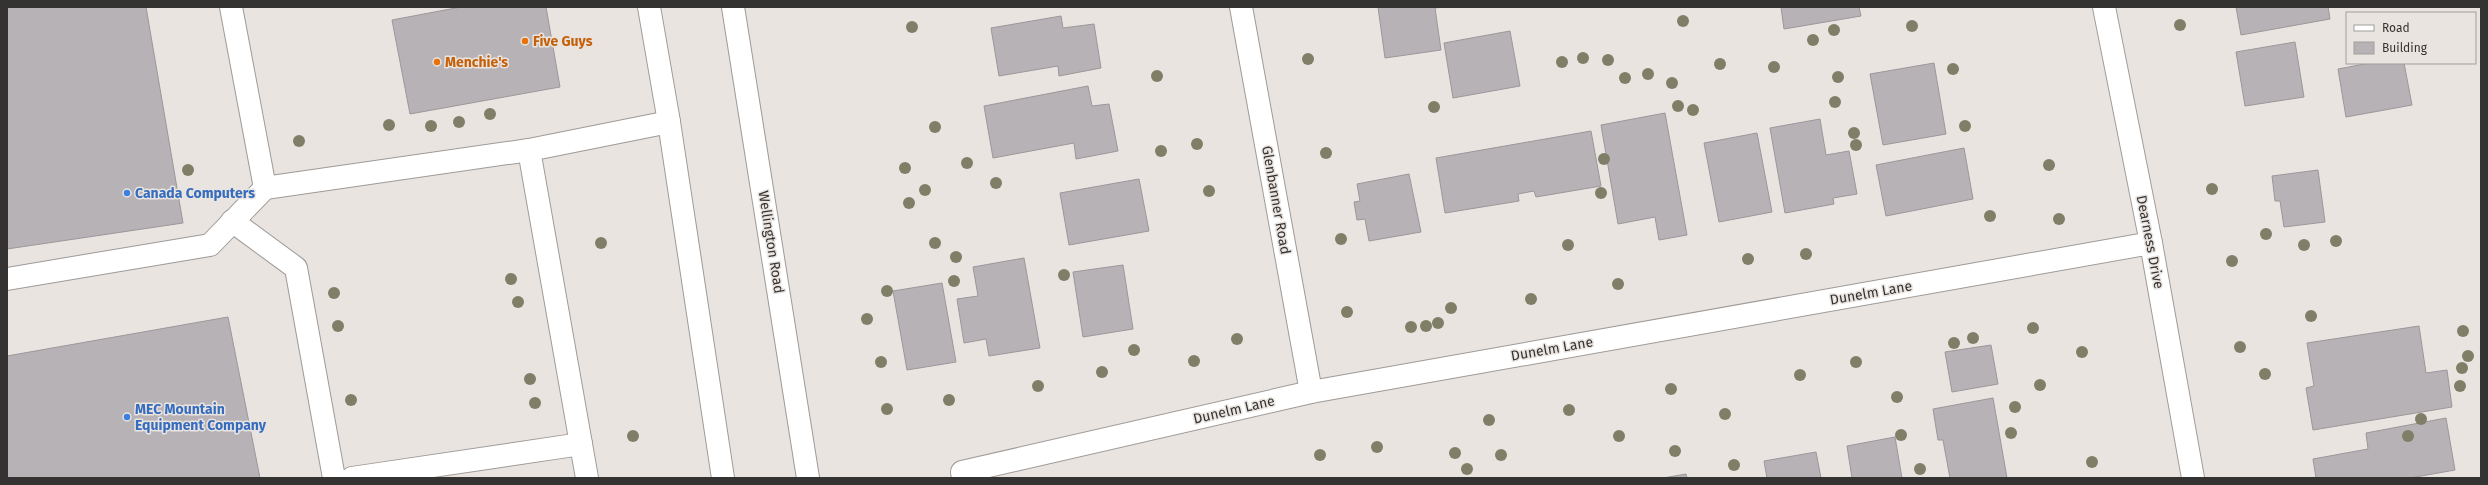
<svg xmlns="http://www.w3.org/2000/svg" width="2488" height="485" font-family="'Fira Sans',sans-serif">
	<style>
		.building { fill: #b7b2b6; stroke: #9b979a }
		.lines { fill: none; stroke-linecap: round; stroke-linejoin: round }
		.minor-casing { stroke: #9f9a97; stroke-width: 24 }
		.major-casing { stroke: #9f9a97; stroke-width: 24 }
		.minor { stroke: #fff; stroke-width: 22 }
		.major { stroke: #fff; stroke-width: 22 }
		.tree { fill: #7f7f68 }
		.food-dot { fill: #e8710a; stroke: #e9e4e0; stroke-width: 1.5 }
		.shop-dot { fill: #3f7fe0; stroke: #e9e4e0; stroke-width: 1.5 }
		.labels { text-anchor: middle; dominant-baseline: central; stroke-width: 3; stroke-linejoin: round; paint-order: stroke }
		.food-label { font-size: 14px; font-weight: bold; fill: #c56008; stroke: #e9e4e0; text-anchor: start }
		.shop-label { font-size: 14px; font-weight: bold; fill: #366cbe; stroke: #e9e4e0; text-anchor: start }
		.street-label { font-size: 14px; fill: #353332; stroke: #e9e4e0 }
	</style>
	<rect width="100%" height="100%" fill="#e9e4e0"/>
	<g class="building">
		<path d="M 7,7 L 146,7 L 183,223 L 7,249 Z"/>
		<path d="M 461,7 L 546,7 L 560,87 L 410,114 L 392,20 Z"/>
		<path d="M 1378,7 L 1444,7 L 1435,8 L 1441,50 L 1385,58 Z"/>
		<path d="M 1781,7 L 1859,7 L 1861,16 L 1784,29 Z"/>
		<path d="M 2236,7 L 2328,7 L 2330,19 L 2241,35 Z"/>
		<path d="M 1061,16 L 1063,28 L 1094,24 L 1101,68 L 1059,76 L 1058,66 L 999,76 L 991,28 Z"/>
		<path d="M 1510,31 L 1520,86 L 1453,98 L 1444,43 Z"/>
		<path d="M 2295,42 L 2304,97 L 2245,106 L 2236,52 Z"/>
		<path d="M 1934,63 L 1946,134 L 1883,145 L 1870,74 Z"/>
		<path d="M 2370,63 L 2404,63 L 2412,105 L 2346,117 L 2338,69 Z"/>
		<path d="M 1088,86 L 1092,106 L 1109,104 L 1118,151 L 1076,159 L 1074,143 L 993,158 L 984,106 Z"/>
		<path d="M 1665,113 L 1687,235 L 1659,240 L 1655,217 L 1618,224 L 1601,125 Z"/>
		<path d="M 1820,119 L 1826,155 L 1849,151 L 1857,194 L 1833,198 L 1834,204 L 1785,213 L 1770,128 Z"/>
		<path d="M 1591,131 L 1601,186 L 1536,197 L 1534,191 L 1518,194 L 1519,201 L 1445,213 L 1436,158 Z"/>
		<path d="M 1757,133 L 1772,212 L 1719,222 L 1704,143 Z"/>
		<path d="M 1964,148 L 1973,199 L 1886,216 L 1876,165 Z"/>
		<path d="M 2318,170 L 2325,222 L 2284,227 L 2280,201 L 2275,201 L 2272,176 Z"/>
		<path d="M 1409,174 L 1421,232 L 1369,241 L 1365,219 L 1357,220 L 1354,202 L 1360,201 L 1357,184 Z"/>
		<path d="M 1139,179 L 1149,231 L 1069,245 L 1060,193 Z"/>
		<path d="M 1024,258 L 1040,348 L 989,356 L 986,339 L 964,343 L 957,299 L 978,296 L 973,267 Z"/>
		<path d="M 1123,265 L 1133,329 L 1083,337 L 1073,272 Z"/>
		<path d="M 942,283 L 956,362 L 907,370 L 893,291 Z"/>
		<path d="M 228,317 L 260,478 L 7,478 L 7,356 Z"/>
		<path d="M 2419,326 L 2426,373 L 2447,370 L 2452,407 L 2313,430 L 2306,388 L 2314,386 L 2307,343 Z"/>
		<path d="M 1991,345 L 1998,384 L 1952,392 L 1945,352 Z"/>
		<path d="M 1993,398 L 2007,478 L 1950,478 L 1943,440 L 1938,440 L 1933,409 Z"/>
		<path d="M 2446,418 L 2455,470 L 2410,478 L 2316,478 L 2313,459 L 2368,449 L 2366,433 Z"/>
		<path d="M 1895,437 L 1902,478 L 1852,478 L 1847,446 Z"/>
		<path d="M 1816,452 L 1821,478 L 1767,478 L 1764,461 Z"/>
		<path d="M 1686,474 L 1687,478 L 1663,478 Z"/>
	</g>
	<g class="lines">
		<defs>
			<g id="minor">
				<path d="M 231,7 L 265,188"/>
				<path d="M 1241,7 L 1311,392"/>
				<path d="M 2104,7 L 2151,243 L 2193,478"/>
				<path d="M 529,150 L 587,478"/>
				<path d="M 232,221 L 296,268 L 334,478"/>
				<path d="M 7,279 L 210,245 L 265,188 L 529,150 L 669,122"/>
				<path d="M 352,478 L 581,444"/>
				<path d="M 963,478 L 962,472 L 1311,392 L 2151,243"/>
			</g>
			<g id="major">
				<path d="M 649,7 L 669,122 L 723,478"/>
				<path d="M 733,7 L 808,478"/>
			</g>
		</defs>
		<use href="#minor" class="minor-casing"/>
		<use href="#major" class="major-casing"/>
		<use href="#minor" class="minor"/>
		<use href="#major" class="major"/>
	</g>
	<g class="tree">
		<circle cx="1683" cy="21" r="6"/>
		<circle cx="2180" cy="25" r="6"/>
		<circle cx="1912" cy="26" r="6"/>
		<circle cx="912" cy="27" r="6"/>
		<circle cx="1834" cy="30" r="6"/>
		<circle cx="1813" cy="40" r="6"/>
		<circle cx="1583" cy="58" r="6"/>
		<circle cx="1308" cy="59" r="6"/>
		<circle cx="1608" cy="60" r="6"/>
		<circle cx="1562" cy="62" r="6"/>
		<circle cx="1720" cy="64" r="6"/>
		<circle cx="1774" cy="67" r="6"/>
		<circle cx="1953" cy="69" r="6"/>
		<circle cx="1648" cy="74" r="6"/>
		<circle cx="1157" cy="76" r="6"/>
		<circle cx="1838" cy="77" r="6"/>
		<circle cx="1625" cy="78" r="6"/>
		<circle cx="1672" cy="83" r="6"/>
		<circle cx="1835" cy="102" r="6"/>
		<circle cx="1678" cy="106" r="6"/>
		<circle cx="1434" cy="107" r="6"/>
		<circle cx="1693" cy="110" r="6"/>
		<circle cx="490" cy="114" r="6"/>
		<circle cx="459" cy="122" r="6"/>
		<circle cx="389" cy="125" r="6"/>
		<circle cx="431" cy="126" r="6"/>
		<circle cx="1965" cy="126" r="6"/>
		<circle cx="935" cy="127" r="6"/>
		<circle cx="1854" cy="133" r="6"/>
		<circle cx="299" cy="141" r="6"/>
		<circle cx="1197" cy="144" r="6"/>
		<circle cx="1856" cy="145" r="6"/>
		<circle cx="1161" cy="151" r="6"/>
		<circle cx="1326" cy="153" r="6"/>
		<circle cx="1604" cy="159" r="6"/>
		<circle cx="967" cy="163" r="6"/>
		<circle cx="2049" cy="165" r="6"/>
		<circle cx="905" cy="168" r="6"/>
		<circle cx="188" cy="170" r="6"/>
		<circle cx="996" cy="183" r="6"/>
		<circle cx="2212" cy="189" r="6"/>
		<circle cx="925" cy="190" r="6"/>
		<circle cx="1209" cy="191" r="6"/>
		<circle cx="1601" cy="193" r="6"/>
		<circle cx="909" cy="203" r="6"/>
		<circle cx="1990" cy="216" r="6"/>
		<circle cx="2059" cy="219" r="6"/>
		<circle cx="2266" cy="234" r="6"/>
		<circle cx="1341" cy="239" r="6"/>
		<circle cx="2336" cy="241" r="6"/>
		<circle cx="601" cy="243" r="6"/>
		<circle cx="935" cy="243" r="6"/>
		<circle cx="1568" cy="245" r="6"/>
		<circle cx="2304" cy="245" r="6"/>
		<circle cx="1806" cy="254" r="6"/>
		<circle cx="956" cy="257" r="6"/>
		<circle cx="1748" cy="259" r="6"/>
		<circle cx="2232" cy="261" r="6"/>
		<circle cx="1064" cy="275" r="6"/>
		<circle cx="511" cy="279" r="6"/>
		<circle cx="954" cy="281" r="6"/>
		<circle cx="1618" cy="284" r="6"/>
		<circle cx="887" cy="291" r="6"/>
		<circle cx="334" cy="293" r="6"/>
		<circle cx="1531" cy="299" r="6"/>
		<circle cx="518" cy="302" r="6"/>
		<circle cx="1451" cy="308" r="6"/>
		<circle cx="1347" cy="312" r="6"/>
		<circle cx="2311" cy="316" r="6"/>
		<circle cx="867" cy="319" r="6"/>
		<circle cx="1438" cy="323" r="6"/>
		<circle cx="338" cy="326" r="6"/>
		<circle cx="1426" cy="326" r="6"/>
		<circle cx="1411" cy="327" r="6"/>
		<circle cx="2033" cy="328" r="6"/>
		<circle cx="2463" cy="331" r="6"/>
		<circle cx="1973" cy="338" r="6"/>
		<circle cx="1237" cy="339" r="6"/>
		<circle cx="1954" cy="343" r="6"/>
		<circle cx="2240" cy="347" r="6"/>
		<circle cx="1134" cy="350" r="6"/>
		<circle cx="2082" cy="352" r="6"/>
		<circle cx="2468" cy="356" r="6"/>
		<circle cx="1194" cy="361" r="6"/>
		<circle cx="881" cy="362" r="6"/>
		<circle cx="1856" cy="362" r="6"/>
		<circle cx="2462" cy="368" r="6"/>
		<circle cx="1102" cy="372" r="6"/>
		<circle cx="2265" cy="374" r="6"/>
		<circle cx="1800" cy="375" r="6"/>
		<circle cx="530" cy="379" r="6"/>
		<circle cx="2040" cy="385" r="6"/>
		<circle cx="1038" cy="386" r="6"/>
		<circle cx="2460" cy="386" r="6"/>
		<circle cx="1671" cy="389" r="6"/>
		<circle cx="1897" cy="397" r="6"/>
		<circle cx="351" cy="400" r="6"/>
		<circle cx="949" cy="400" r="6"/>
		<circle cx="535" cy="403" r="6"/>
		<circle cx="2015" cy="407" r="6"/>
		<circle cx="887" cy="409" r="6"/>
		<circle cx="1569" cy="410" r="6"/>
		<circle cx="1725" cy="414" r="6"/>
		<circle cx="2421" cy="419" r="6"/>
		<circle cx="1489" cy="420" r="6"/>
		<circle cx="2011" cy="433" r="6"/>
		<circle cx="1901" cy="435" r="6"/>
		<circle cx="633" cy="436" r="6"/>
		<circle cx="1619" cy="436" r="6"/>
		<circle cx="2408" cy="436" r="6"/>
		<circle cx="1377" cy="447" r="6"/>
		<circle cx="1675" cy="451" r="6"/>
		<circle cx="1455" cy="453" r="6"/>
		<circle cx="1320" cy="455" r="6"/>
		<circle cx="1501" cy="455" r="6"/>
		<circle cx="2092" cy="462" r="6"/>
		<circle cx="1734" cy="465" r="6"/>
		<circle cx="1467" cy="469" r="6"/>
		<circle cx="1920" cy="469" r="6"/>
	</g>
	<g class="food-dot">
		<circle cx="525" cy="41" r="4"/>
		<circle cx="437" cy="62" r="4"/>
	</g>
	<g class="shop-dot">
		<circle cx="127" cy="193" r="4"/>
		<circle cx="127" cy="417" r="4"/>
	</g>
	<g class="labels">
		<g class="food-label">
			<text x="533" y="41">Five Guys</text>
			<text x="445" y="62">Menchie's</text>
		</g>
		<g class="shop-label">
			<text x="135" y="193">Canada Computers</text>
			<text x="135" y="409">MEC Mountain<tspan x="135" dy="16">Equipment Company</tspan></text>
		</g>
		<g class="street-label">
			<text transform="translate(1276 200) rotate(80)">Glenbanner Road</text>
			<text transform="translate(771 242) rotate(81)">Wellington Road</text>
			<text transform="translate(2150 242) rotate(79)">Dearness Drive</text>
			<text transform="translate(1871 293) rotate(-10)">Dunelm Lane</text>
			<text transform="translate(1552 349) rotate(-10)">Dunelm Lane</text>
			<text transform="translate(1234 410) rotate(-13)">Dunelm Lane</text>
		</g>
	</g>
	<rect width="2488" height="485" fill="none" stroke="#353332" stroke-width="16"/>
	<rect x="2346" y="12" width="130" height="52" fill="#e9e4e0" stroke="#a19d9a"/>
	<rect x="2354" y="25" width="20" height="6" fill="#ffffff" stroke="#a19d9a"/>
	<text x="2382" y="32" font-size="12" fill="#353332">Road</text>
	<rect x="2354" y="42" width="20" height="12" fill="#b7b2b6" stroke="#a19d9a"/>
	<text x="2382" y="52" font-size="12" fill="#353332">Building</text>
</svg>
